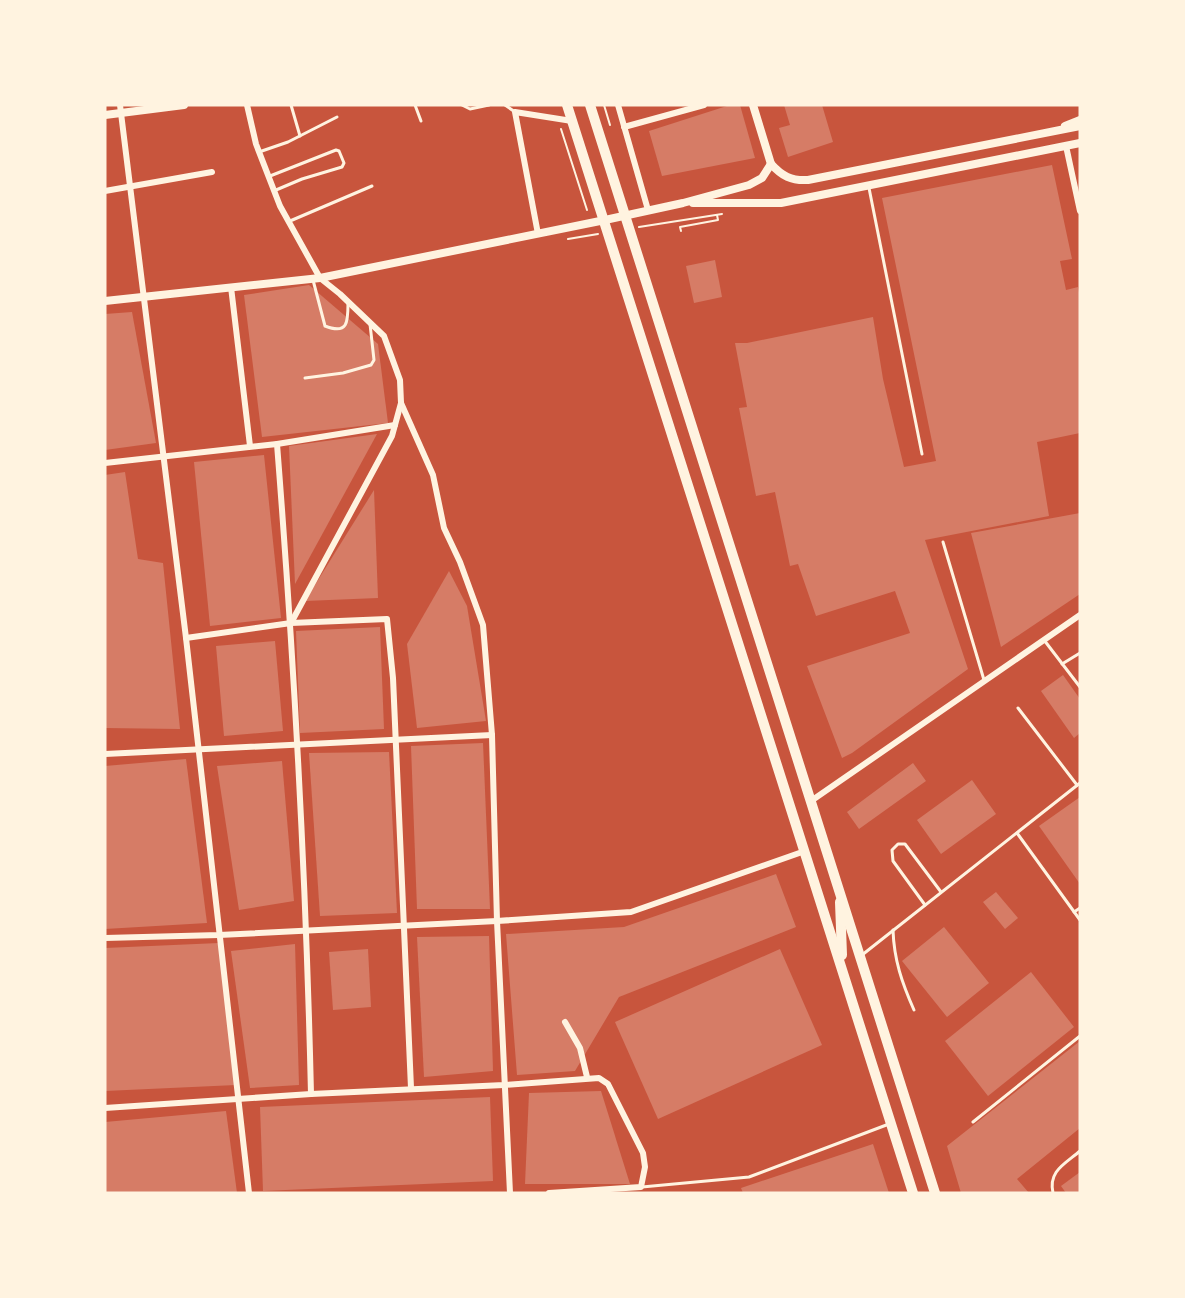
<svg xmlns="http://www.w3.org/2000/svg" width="1185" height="1298" font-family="Karla,sans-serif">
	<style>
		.building { fill: #d67c66 }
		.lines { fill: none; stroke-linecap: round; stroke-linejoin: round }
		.path { stroke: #fff3e0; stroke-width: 2 }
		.service { stroke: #fff3e0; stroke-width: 3 }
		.minor { stroke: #fff3e0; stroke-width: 6 }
		.tertiary { stroke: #fff3e0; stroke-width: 8 }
		.trunk { stroke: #fff3e0; stroke-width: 10 }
	</style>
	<rect width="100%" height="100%" fill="#c8553d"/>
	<g class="building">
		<path d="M 730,105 L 740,105 L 755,158 L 662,176 L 649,131 Z"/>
		<path d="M 784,105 L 822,105 L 833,142 L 788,157 L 779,128 L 790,125 Z"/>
		<path d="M 1052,165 L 1072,259 L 1060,261 L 1066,290 L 1078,287 L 1080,298 L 1080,433 L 1037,442 L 1049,516 L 925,540 L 968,669 L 852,753 L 842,758 L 807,666 L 910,633 L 895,591 L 816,616 L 798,564 L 790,566 L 775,492 L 756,496 L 739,408 L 747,407 L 735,343 L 747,343 L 873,317 L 883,379 L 904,467 L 936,461 L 882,198 Z"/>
		<path d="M 715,260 L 722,297 L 694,303 L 686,266 Z"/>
		<path d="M 309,285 L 378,344 L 388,423 L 262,437 L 244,295 Z"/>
		<path d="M 132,312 L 156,443 L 105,450 L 105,314 Z"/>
		<path d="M 377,434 L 295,584 L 289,446 Z"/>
		<path d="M 264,455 L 281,618 L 210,626 L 194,462 Z"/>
		<path d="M 125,472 L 138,559 L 163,563 L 180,729 L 105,728 L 105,475 Z"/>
		<path d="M 374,490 L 378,598 L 305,601 Z"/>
		<path d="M 1080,513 L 1080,594 L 1001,647 L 971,533 Z"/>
		<path d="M 449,571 L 467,606 L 486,721 L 417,728 L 407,644 Z"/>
		<path d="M 380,627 L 384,729 L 300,733 L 296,631 Z"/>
		<path d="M 275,641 L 283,731 L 224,736 L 216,646 Z"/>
		<path d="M 1063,675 L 1080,699 L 1080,733 L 1074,738 L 1041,691 Z"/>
		<path d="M 483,743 L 490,909 L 417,909 L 411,746 Z"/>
		<path d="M 389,752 L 397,913 L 320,916 L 309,753 Z"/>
		<path d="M 186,759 L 207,923 L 105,929 L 105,766 Z"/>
		<path d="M 282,761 L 294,901 L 239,910 L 217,766 Z"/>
		<path d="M 913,763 L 926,781 L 859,829 L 847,812 Z"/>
		<path d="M 972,780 L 996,814 L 941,854 L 917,820 Z"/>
		<path d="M 1080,797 L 1080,884 L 1039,826 Z"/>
		<path d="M 776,874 L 796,927 L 619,997 L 575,1071 L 517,1075 L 506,934 L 624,927 Z"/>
		<path d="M 996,892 L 1018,918 L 1005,929 L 983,902 Z"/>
		<path d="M 944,927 L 989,983 L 947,1017 L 902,961 Z"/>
		<path d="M 489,936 L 493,1071 L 424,1077 L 417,937 Z"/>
		<path d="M 219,943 L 236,1085 L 105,1091 L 105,948 Z"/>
		<path d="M 295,944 L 299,1085 L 250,1088 L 231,951 Z"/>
		<path d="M 368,949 L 371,1007 L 333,1010 L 329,952 Z"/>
		<path d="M 780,949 L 822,1045 L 658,1119 L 615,1022 Z"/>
		<path d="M 1031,972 L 1074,1027 L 988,1096 L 945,1041 Z"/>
		<path d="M 1080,1041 L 1080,1128 L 1017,1179 L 1029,1193 L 961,1193 L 947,1146 Z"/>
		<path d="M 601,1091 L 630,1184 L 525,1184 L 529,1093 Z"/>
		<path d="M 490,1097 L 493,1181 L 263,1191 L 260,1107 Z"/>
		<path d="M 226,1111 L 237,1193 L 105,1193 L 105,1122 Z"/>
		<path d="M 873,1144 L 889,1193 L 743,1193 L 741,1188 Z"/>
		<path d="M 1080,1172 L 1080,1193 L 1066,1193 L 1061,1186 Z"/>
	</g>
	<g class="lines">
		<g class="path">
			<path d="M 604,105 L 610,125"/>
			<path d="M 561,129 L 587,210"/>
			<path d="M 639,227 L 722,214"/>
			<path d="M 681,231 L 680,227 L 718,220 L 717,215"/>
			<path d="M 568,239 L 598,234"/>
		</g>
		<g class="service">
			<path d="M 291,105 L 300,136"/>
			<path d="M 415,105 L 421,121"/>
			<path d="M 462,105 L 470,109 L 489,105"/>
			<path d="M 505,105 L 515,112"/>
			<path d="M 259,152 L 288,142 L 337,117"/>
			<path d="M 270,176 L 336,150 L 339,151 L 344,163 L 342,167 L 302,179 L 276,190"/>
			<path d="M 869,188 L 922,454"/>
			<path d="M 290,221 L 372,186"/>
			<path d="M 313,280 L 325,326 C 348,335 348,322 348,303"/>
			<path d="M 305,378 L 343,373 L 371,365 L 374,360 L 370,324"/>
			<path d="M 943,542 L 984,680"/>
			<path d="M 1044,640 L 1080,687"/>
			<path d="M 1062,664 L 1080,653"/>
			<path d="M 1018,708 L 1077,785"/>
			<path d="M 1017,833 L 1080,920"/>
			<path d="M 925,905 L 893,861 L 892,850 L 898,844 L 905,844 L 941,892"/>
			<path d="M 1074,912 L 1080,908"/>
			<path d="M 893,930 C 894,960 902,983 914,1010"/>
			<path d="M 862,955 L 1080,783"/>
			<path d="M 973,1122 L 1080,1036"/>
			<path d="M 642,1187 L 749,1177 L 889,1124"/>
			<path d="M 1053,1193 C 1048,1171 1065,1164 1080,1151"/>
		</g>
		<g class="minor">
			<path d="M 120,105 L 186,638 L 249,1193"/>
			<path d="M 247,105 L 256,144 L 280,206 L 320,278 L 340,294 L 384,336 L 400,380 L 401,403 L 433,475 L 444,528 L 460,562 L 483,625 L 492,735 L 497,921 L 510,1193"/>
			<path d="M 618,105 L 648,210"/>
			<path d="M 624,127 L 704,105"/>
			<path d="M 1066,146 L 1080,211"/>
			<path d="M 105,191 L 212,172"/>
			<path d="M 538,234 L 515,112 L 572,121"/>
			<path d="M 231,287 L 250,446"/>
			<path d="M 277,444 C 294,660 306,877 311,1094"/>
			<path d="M 105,463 L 277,444 L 395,425"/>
			<path d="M 291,623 L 392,436 L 401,403"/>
			<path d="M 186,638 L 291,623 L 387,619 L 393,678 L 411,1088"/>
			<path d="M 105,754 L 492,735"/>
			<path d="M 811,801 L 1080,615"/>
			<path d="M 105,938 L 219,935 L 497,921 L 631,912 L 805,851"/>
			<path d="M 565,1022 L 580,1048 L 587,1077"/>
			<path d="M 105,1108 L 311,1094 L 504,1085 L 599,1078 L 608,1084 L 643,1153 L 645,1167 L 641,1187 L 549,1193"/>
		</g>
		<g class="tertiary">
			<path d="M 753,105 L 771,164"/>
			<path d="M 105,115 L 184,105"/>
			<path d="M 1065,126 L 1080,120"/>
			<path d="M 771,164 C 782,176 791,181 808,180 L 1080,126"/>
			<path d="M 693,203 L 781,203 L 1080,143"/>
			<path d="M 105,301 L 320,278 L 605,220 L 683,203 L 749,185 L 762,178 L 771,164"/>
		</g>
		<g class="trunk">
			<path d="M 567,105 L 913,1193"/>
			<path d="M 590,105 L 935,1193"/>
			<path d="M 840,902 L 842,955"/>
		</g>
	</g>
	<rect width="1185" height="1298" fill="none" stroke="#fff3e0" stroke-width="213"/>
</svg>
